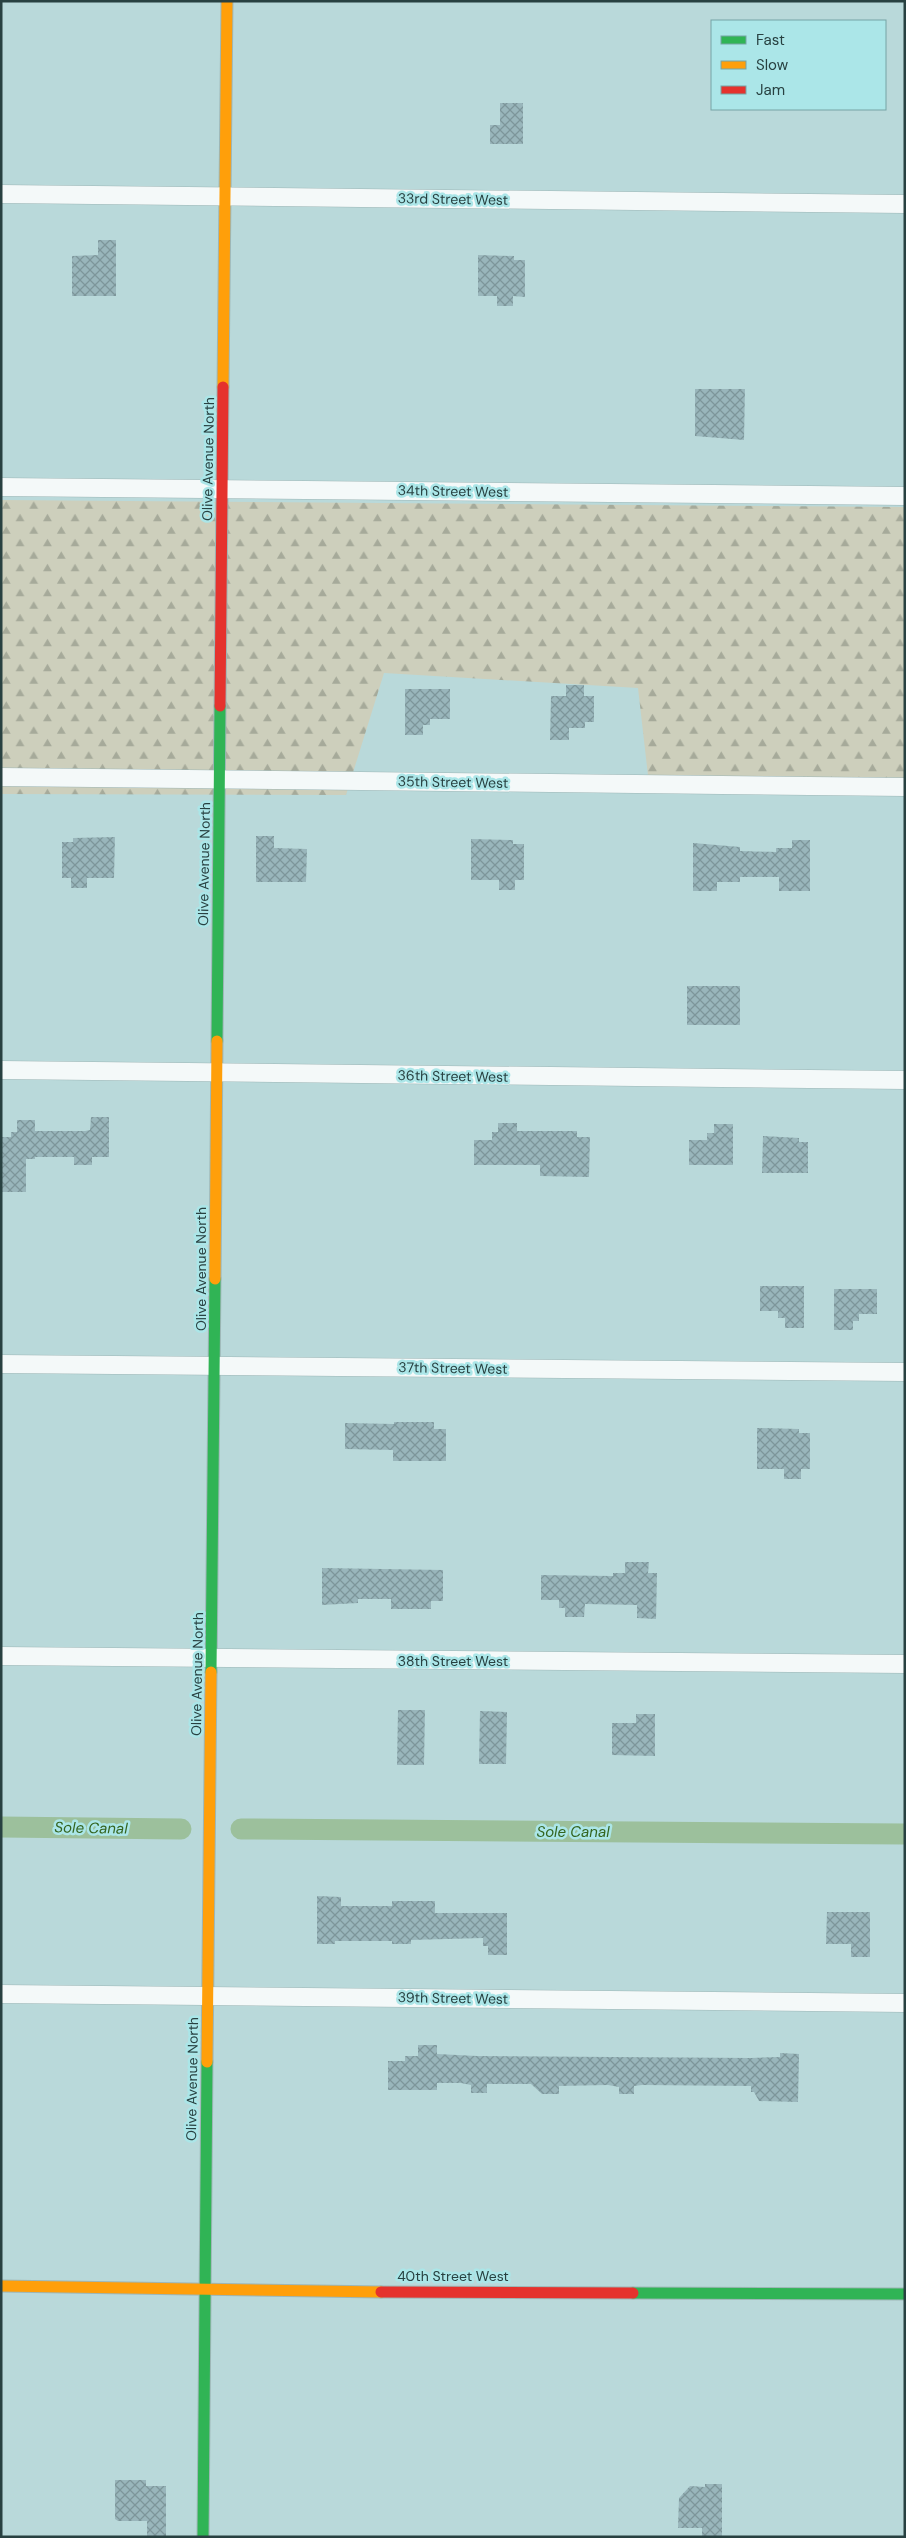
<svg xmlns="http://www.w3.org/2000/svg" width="906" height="2538" font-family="'DM Sans',sans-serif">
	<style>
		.forest { fill: url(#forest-firs) }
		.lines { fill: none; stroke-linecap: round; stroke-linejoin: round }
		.canal { stroke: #9cc09c; stroke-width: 21 }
		.building { fill: url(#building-cross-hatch) }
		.street-casing { stroke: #9db6b6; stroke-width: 19 }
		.fast-casing { stroke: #9db6b6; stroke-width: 13 }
		.slow-casing { stroke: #9db6b6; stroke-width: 13 }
		.jam-casing { stroke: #9db6b6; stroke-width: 13 }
		.street { stroke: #f4f9f9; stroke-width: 18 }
		.fast { stroke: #30b455; stroke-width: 11 }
		.slow { stroke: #ff9f0a; stroke-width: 11 }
		.jam { stroke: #e5322d; stroke-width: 11 }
		.labels { text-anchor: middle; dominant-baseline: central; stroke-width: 5; stroke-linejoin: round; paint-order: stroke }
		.street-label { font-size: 14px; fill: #284141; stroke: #abe6e8 }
		.water-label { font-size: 15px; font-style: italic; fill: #34641f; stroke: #abe6e8 }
	</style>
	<defs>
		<pattern id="forest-firs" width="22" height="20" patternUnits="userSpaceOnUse" patternTransform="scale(1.25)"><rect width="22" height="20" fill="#cdcfbc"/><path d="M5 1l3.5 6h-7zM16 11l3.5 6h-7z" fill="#a6aa9a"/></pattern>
		<pattern id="building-cross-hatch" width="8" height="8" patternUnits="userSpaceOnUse" patternTransform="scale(1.25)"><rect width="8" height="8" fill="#99b6bb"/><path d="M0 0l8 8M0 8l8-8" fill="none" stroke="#7d969a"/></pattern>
	</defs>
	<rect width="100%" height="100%" fill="#b9d9da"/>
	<path class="forest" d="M 1,500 L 905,507 L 905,792 L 650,793 L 638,688 L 384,673 L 346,795 L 1,794 Z"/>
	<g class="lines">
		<g class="canal">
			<path d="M 1,1827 L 181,1829"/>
			<path d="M 241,1829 L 905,1834"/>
		</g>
	</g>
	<g class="building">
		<path d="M 500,103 L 523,103 L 523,144 L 490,144 L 490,125 L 500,125 Z"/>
		<path d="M 98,240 L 116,240 L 116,296 L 72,296 L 72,256 L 98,255 Z"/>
		<path d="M 478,255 L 514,256 L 514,260 L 525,260 L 525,297 L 513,296 L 513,306 L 497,306 L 497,296 L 478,296 Z"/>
		<path d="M 695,389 L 745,389 L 744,440 L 695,436 Z"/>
		<path d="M 566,685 L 584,685 L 584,696 L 594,696 L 594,722 L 585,722 L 585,728 L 569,728 L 569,740 L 550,740 L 551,696 L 566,696 Z"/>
		<path d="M 405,689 L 450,689 L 450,719 L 430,719 L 430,725 L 423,725 L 423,735 L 405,735 Z"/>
		<path d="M 256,836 L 274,836 L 274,848 L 307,849 L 306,882 L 256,882 Z"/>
		<path d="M 115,837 L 114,878 L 87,878 L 87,888 L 71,888 L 71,878 L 62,878 L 62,842 L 73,842 L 73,838 Z"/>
		<path d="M 471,839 L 513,840 L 513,844 L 524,844 L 524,880 L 515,880 L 515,890 L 499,890 L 499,880 L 471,880 Z"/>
		<path d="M 792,840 L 810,840 L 810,891 L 779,891 L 779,877 L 740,877 L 740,882 L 717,882 L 717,891 L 693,891 L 693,843 L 740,847 L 740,851 L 776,852 L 776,848 L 792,848 Z"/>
		<rect x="687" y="986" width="53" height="39"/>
		<path d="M 91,1117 L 109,1117 L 109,1157 L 92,1157 L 92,1165 L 74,1165 L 74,1157 L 35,1157 L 35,1159 L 26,1159 L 26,1192 L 1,1192 L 1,1137 L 11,1137 L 11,1132 L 17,1132 L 17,1120 L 35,1120 L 35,1131 L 85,1131 L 90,1130 Z"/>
		<path d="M 498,1123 L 517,1123 L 517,1131 L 577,1131 L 577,1137 L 590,1137 L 589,1177 L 540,1176 L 540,1165 L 474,1165 L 474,1140 L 492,1140 L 492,1132 L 498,1132 Z"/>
		<path d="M 714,1124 L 733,1124 L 733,1165 L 689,1165 L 689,1140 L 707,1140 L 707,1133 L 714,1133 Z"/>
		<path d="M 763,1136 L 799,1138 L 799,1142 L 808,1142 L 808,1173 L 762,1173 Z"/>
		<path d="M 760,1286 L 804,1286 L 804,1328 L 785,1328 L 785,1318 L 778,1318 L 778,1311 L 760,1311 Z"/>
		<path d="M 834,1289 L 877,1289 L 877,1314 L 859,1314 L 859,1321 L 853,1321 L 853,1330 L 834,1330 Z"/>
		<path d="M 394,1422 L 434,1422 L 434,1429 L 446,1429 L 446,1461 L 393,1461 L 393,1450 L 345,1449 L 345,1423 L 394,1424 Z"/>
		<path d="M 757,1428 L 799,1429 L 799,1433 L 810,1433 L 810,1469 L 801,1469 L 801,1479 L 784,1479 L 784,1469 L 757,1469 Z"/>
		<path d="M 625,1562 L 649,1562 L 648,1573 L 657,1573 L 656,1619 L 637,1618 L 637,1605 L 585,1604 L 584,1617 L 565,1617 L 565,1608 L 559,1608 L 559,1600 L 541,1600 L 541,1575 L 613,1576 L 613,1573 L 625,1573 Z"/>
		<path d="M 322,1568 L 443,1570 L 443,1601 L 431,1601 L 431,1609 L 391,1609 L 391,1599 L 358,1599 L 358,1603 L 322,1605 Z"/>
		<path d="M 398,1710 L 425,1710 L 424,1765 L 397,1765 Z"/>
		<path d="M 480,1711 L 507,1712 L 506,1764 L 479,1764 Z"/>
		<path d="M 636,1714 L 655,1714 L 655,1756 L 612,1755 L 612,1723 L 636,1723 Z"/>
		<path d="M 317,1896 L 341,1897 L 341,1906 L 392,1906 L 392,1901 L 435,1901 L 435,1913 L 507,1913 L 507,1955 L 488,1955 L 488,1946 L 483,1946 L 483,1938 L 411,1940 L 411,1944 L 392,1944 L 392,1941 L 335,1941 L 335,1944 L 317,1944 Z"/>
		<path d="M 827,1912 L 870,1912 L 870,1957 L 851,1957 L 851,1944 L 826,1944 Z"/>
		<path d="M 418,2045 L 437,2045 L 437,2054 L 477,2056 L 751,2058 L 780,2057 L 780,2053 L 799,2054 L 798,2102 L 759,2101 L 754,2092 L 751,2092 L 751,2086 L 642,2085 L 634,2086 L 634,2094 L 619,2094 L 619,2087 L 608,2085 L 559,2086 L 559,2094 L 542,2094 L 531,2084 L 487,2084 L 487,2093 L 471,2093 L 471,2085 L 461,2083 L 437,2083 L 437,2090 L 388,2090 L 388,2061 L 405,2061 L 405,2056 L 418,2056 Z"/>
		<path d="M 115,2480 L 146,2480 L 146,2486 L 166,2486 L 166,2536 L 147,2536 L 147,2521 L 118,2521 L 115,2519 Z"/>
		<path d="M 705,2484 L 722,2484 L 722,2537 L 702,2537 L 702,2528 L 678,2528 L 679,2498 L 690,2486 L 705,2487 Z"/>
	</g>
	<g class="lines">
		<defs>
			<g id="street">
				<path d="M 1,194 L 905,204"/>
				<path d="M 1,487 L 905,496"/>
				<path d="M 1,777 L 905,787"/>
				<path d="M 1,1070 L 905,1080"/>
				<path d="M 1,1364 L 905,1372"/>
				<path d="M 1,1656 L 905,1664"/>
				<path d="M 1,1994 L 905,2003"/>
			</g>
			<g id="fast">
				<path d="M 217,1041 L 220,706"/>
				<path d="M 211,1672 L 215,1279"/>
				<path d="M 633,2293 L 905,2294"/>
				<path d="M 203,2537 L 207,2062"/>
			</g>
			<g id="slow">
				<path d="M 223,387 L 227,1"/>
				<path d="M 215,1279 L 217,1041"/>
				<path d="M 207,2062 L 211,1672"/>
				<path d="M 1,2286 L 381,2292"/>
			</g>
			<g id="jam">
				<path d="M 220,706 L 223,387"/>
				<path d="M 381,2292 L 633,2293"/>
			</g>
		</defs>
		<use href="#street" class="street-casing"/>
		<use href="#fast" class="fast-casing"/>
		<use href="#slow" class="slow-casing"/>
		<use href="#jam" class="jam-casing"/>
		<use href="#street" class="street"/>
		<use href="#fast" class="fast"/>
		<use href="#slow" class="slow"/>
		<use href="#jam" class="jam"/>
	</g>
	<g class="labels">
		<g class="street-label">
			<text transform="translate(453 199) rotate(1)">33rd Street West</text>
			<text transform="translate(208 459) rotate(-89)">Olive Avenue North</text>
			<text transform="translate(453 491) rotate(1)">34th Street West</text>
			<text transform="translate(453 782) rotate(1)">35th Street West</text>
			<text transform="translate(204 864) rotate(-89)">Olive Avenue North</text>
			<text transform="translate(453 1076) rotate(1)">36th Street West</text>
			<text transform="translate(201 1269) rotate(-90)">Olive Avenue North</text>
			<text transform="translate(453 1368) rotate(1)">37th Street West</text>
			<text x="453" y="1661">38th Street West</text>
			<text transform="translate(197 1674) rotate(-89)">Olive Avenue North</text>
			<text transform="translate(453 1998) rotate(1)">39th Street West</text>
			<text transform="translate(192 2079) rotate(-89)">Olive Avenue North</text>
			<text x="453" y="2276">40th Street West</text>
		</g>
		<g class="water-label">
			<text transform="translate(91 1828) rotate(1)">Sole Canal</text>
			<text x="573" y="1832">Sole Canal</text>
		</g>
	</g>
	<rect width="906" height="2538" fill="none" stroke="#284141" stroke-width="5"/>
	<rect x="711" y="20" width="175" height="90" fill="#abe6e8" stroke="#77a4a5"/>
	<rect x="721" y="36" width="25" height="8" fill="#30b455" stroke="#77a4a5"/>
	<text x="756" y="45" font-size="15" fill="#284141">Fast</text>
	<rect x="721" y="61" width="25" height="8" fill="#ff9f0a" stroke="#77a4a5"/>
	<text x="756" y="70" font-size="15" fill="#284141">Slow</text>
	<rect x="721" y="86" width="25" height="8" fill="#e5322d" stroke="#77a4a5"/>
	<text x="756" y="95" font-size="15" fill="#284141">Jam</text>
</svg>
